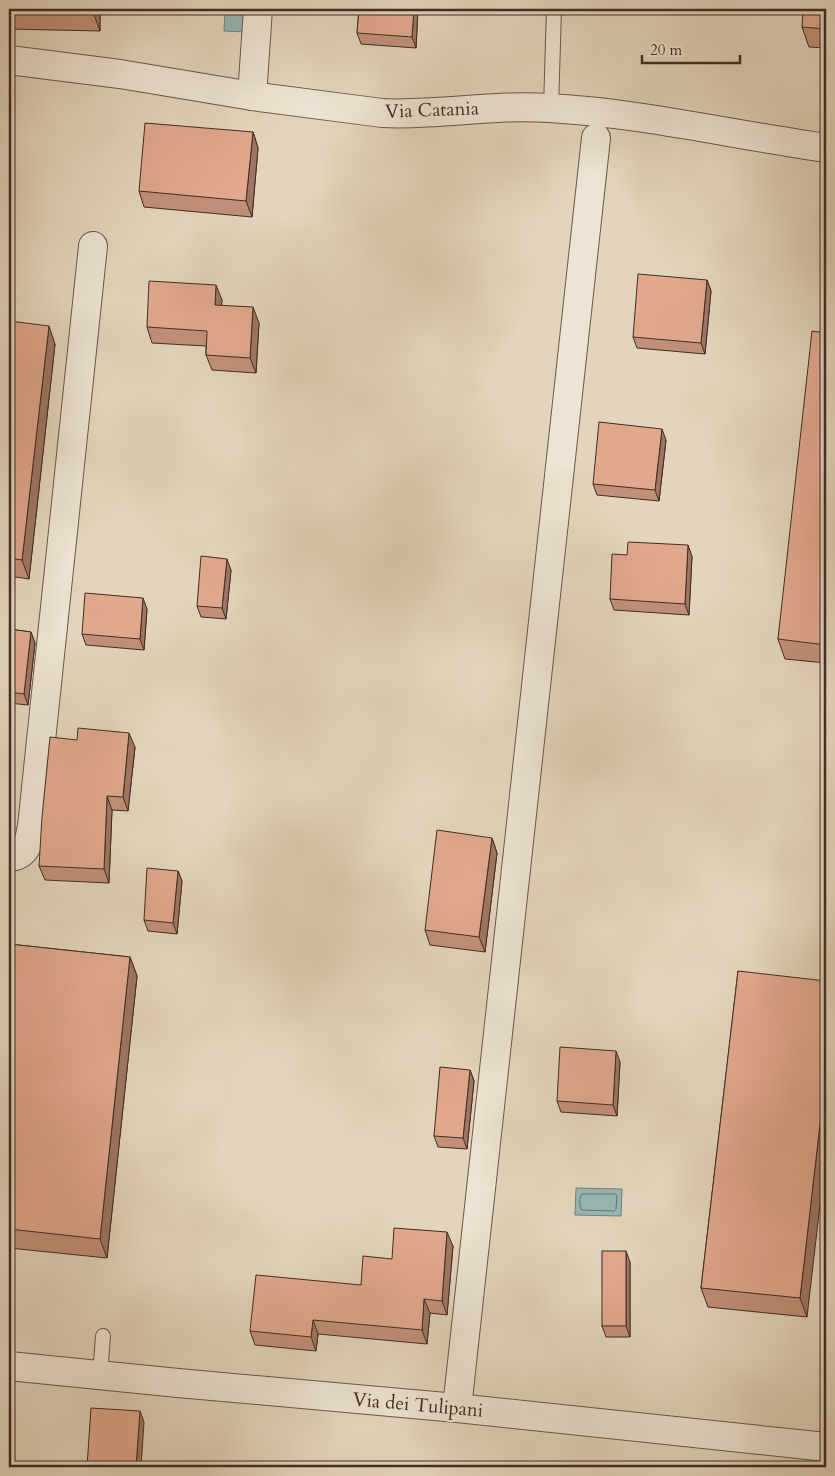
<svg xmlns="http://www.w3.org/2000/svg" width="835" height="1476" font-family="Cardo,serif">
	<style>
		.water { fill: #96b8b6; stroke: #74807c }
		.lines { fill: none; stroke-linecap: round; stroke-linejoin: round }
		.shore { stroke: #6c726d; stroke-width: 1 }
		.service-casing { stroke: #6a574a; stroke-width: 16 }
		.minor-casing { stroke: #6a574a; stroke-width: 30 }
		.service { stroke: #ede4d3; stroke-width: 14 }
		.minor { stroke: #ede4d3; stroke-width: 28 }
		.wall { fill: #c29079; stroke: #412d24 }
		.shaded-wall { fill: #9e7663; stroke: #412d24 }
		.building { fill: #e1a88d; stroke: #412d24 }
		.labels { text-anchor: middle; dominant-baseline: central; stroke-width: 4.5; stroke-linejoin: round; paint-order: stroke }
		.street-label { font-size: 19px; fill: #412d24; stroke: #ede4d3 }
	</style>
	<rect width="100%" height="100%" fill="#e3d5bc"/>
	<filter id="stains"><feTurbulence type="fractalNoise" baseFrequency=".004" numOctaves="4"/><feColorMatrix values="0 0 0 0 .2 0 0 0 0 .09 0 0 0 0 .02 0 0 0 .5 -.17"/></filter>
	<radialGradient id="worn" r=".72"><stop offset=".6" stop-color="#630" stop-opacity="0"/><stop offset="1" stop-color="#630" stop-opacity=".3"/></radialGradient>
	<g class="water">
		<path d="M 225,9 L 248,9 L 246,32 L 224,31 Z"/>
		<path d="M 576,1188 L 622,1189 L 621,1216 L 575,1215 Z"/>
	</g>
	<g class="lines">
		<path class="shore" d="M 582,1194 L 615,1194 L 617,1196 L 616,1209 L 614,1211 L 582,1210 C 579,1206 579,1197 582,1194 Z"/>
		<defs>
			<g id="service">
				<path d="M 551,108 L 554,9"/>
				<path d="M 100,1375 L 103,1336"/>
			</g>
			<g id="minor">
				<path d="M 9,60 L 120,74 L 252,96 L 382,113 C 438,116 493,104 549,108 C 642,113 734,135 826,148"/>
				<path d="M 252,96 L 258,9"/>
				<path d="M 9,857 C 27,856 29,842 32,826 L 93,246"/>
				<path d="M 9,1366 L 178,1383 L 457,1408 L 826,1447"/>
				<path d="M 457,1408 L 596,138"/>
			</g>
		</defs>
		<use href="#service" class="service-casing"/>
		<use href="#minor" class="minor-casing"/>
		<use href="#service" class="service"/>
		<use href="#minor" class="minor"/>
	</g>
	<g class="wall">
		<path d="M 9,9 L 100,9 L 100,31 L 9,29 Z"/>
		<path d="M 359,9 L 418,9 L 416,48 L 361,44 L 357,33 Z"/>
		<path d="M 826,9 L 826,48 L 809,47 L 802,27 Z"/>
		<path d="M 253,132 L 258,148 L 252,217 L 144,207 L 139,191 Z"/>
		<path d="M 707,280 L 711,291 L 705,354 L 637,348 L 633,337 Z"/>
		<path d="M 222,300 L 221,305 L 259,323 L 256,373 L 212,370 L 206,355 L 206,346 L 152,343 L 147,327 Z"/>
		<path d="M 9,321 L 55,344 L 29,579 L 9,576 Z"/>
		<path d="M 826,333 L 826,663 L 785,659 L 778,639 Z"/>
		<path d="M 666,440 L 659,501 L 597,495 L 593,484 Z"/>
		<path d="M 627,555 L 692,556 L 689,615 L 614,610 L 610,599 Z"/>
		<path d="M 231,570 L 226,619 L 201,617 L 197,606 Z"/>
		<path d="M 147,609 L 144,650 L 86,645 L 82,634 Z"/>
		<path d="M 9,629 L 31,632 L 35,643 L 28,705 L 9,703 Z"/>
		<path d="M 135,747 L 128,811 L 112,810 L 109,883 L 45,880 L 39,866 Z"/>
		<path d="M 492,838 L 497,853 L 485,952 L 430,945 L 425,930 Z"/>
		<path d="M 178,871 L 182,881 L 177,934 L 148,931 L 144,920 Z"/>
		<path d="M 9,944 L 130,957 L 137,976 L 107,1258 L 9,1248 Z"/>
		<path d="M 738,971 L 807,1317 L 708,1307 L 701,1288 Z"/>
		<path d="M 620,1062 L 617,1116 L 561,1112 L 557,1101 Z"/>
		<path d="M 470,1070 L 474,1081 L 467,1149 L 438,1147 L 434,1136 Z"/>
		<path d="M 453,1246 L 447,1315 L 430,1313 L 427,1344 L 318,1334 L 316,1351 L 255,1345 L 250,1331 L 361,1285 L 392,1259 Z"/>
		<path d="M 630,1262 L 630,1337 L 606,1337 L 602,1326 Z"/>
	</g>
	<g class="shaded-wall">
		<path d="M 93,9 L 100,9 L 100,31 L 93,12 Z"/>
		<path d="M 414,9 L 418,9 L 416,48 L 412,37 Z"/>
		<path d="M 253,132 L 258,148 L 252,217 L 246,201 Z"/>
		<path d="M 707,280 L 711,291 L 705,354 L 701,343 Z"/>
		<path d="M 216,285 L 222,300 L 221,321 L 215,305 Z"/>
		<path d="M 253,307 L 259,323 L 256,373 L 250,358 Z"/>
		<path d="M 49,326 L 55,344 L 29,579 L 22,560 Z"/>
		<path d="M 662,429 L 666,440 L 659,501 L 655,490 Z"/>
		<path d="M 688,545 L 692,556 L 689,615 L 685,604 Z"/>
		<path d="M 227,559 L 231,570 L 226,619 L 222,608 Z"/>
		<path d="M 143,598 L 147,609 L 144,650 L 140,639 Z"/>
		<path d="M 31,632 L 35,643 L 28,705 L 24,694 Z"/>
		<path d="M 129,733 L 135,747 L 128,811 L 123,797 Z"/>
		<path d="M 107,796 L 112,810 L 109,883 L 104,869 Z"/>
		<path d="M 492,838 L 497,853 L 485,952 L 479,937 Z"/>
		<path d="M 178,871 L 182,881 L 177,934 L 173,923 Z"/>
		<path d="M 130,957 L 137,976 L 107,1258 L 100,1239 Z"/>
		<path d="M 616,1051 L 620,1062 L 617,1116 L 613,1105 Z"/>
		<path d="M 470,1070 L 474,1081 L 467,1149 L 463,1138 Z"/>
		<path d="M 826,1072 L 826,1153 L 807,1317 L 800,1298 Z"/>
		<path d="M 447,1232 L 453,1246 L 447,1315 L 442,1301 Z"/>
		<path d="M 626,1251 L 630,1262 L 630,1337 L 626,1326 Z"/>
		<path d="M 424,1299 L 430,1313 L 427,1344 L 422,1330 Z"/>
		<path d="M 313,1320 L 318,1334 L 316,1351 L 311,1337 Z"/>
		<path d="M 140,1411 L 144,1422 L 141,1467 L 136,1467 Z"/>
	</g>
	<g class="building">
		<path d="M 9,9 L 93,9 L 93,12 L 9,10 Z"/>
		<path d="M 359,9 L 414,9 L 412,37 L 357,33 Z"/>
		<path d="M 803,9 L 826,9 L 826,29 L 802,27 Z"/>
		<path d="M 145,123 L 253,132 L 246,201 L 139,191 Z"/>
		<path d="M 638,274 L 707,280 L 701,343 L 633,337 Z"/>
		<path d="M 149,281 L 216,285 L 215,305 L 253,307 L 250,358 L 206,355 L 207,331 L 147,327 Z"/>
		<path d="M 9,321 L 49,326 L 22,560 L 9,558 Z"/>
		<path d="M 812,331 L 826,333 L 826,645 L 778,639 Z"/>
		<path d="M 599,422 L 662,429 L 655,490 L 593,484 Z"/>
		<path d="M 628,542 L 688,545 L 685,604 L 610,599 L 612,554 L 627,555 Z"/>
		<path d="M 201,556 L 227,559 L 222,608 L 197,606 Z"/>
		<path d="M 85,593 L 143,598 L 140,639 L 82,634 Z"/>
		<path d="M 9,629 L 31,632 L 24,694 L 9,692 Z"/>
		<path d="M 78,728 L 129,733 L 123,797 L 107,796 L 104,869 L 39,866 L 42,817 L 50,737 L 77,740 Z"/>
		<path d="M 437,830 L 492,838 L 479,937 L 425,930 Z"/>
		<path d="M 147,868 L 178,871 L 173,923 L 144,920 Z"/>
		<path d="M 9,944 L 130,957 L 100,1239 L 9,1229 Z"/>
		<path d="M 738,971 L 826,981 L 826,1072 L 800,1298 L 701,1288 Z"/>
		<path d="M 560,1047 L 616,1051 L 613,1105 L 557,1101 Z"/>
		<path d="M 440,1067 L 470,1070 L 463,1138 L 434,1136 Z"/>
		<path d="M 394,1228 L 447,1232 L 442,1301 L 424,1299 L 422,1330 L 313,1320 L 311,1337 L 250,1331 L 256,1275 L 361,1285 L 363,1256 L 392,1259 Z"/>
		<rect x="602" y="1251" width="24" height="75"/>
		<path d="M 91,1408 L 140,1411 L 136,1467 L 87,1467 Z"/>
	</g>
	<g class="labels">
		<g class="street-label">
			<text transform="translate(432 110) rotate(-2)">Via Catania</text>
			<text transform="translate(418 1405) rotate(5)">Via dei Tulipani</text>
		</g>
	</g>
	<rect width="835" height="1476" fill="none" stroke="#e3d5bc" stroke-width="30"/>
	<rect x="10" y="10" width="815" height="1456" fill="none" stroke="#412d24" stroke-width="2.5"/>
	<rect x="15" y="15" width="805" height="1446" fill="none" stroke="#412d24"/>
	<path d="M642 55v8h98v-8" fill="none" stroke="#412d24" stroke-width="2.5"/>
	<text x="650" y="55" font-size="15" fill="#412d24" stroke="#ede4d3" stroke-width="4" paint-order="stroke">20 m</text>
	<rect width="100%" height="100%" filter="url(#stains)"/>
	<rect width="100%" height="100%" fill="url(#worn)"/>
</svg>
